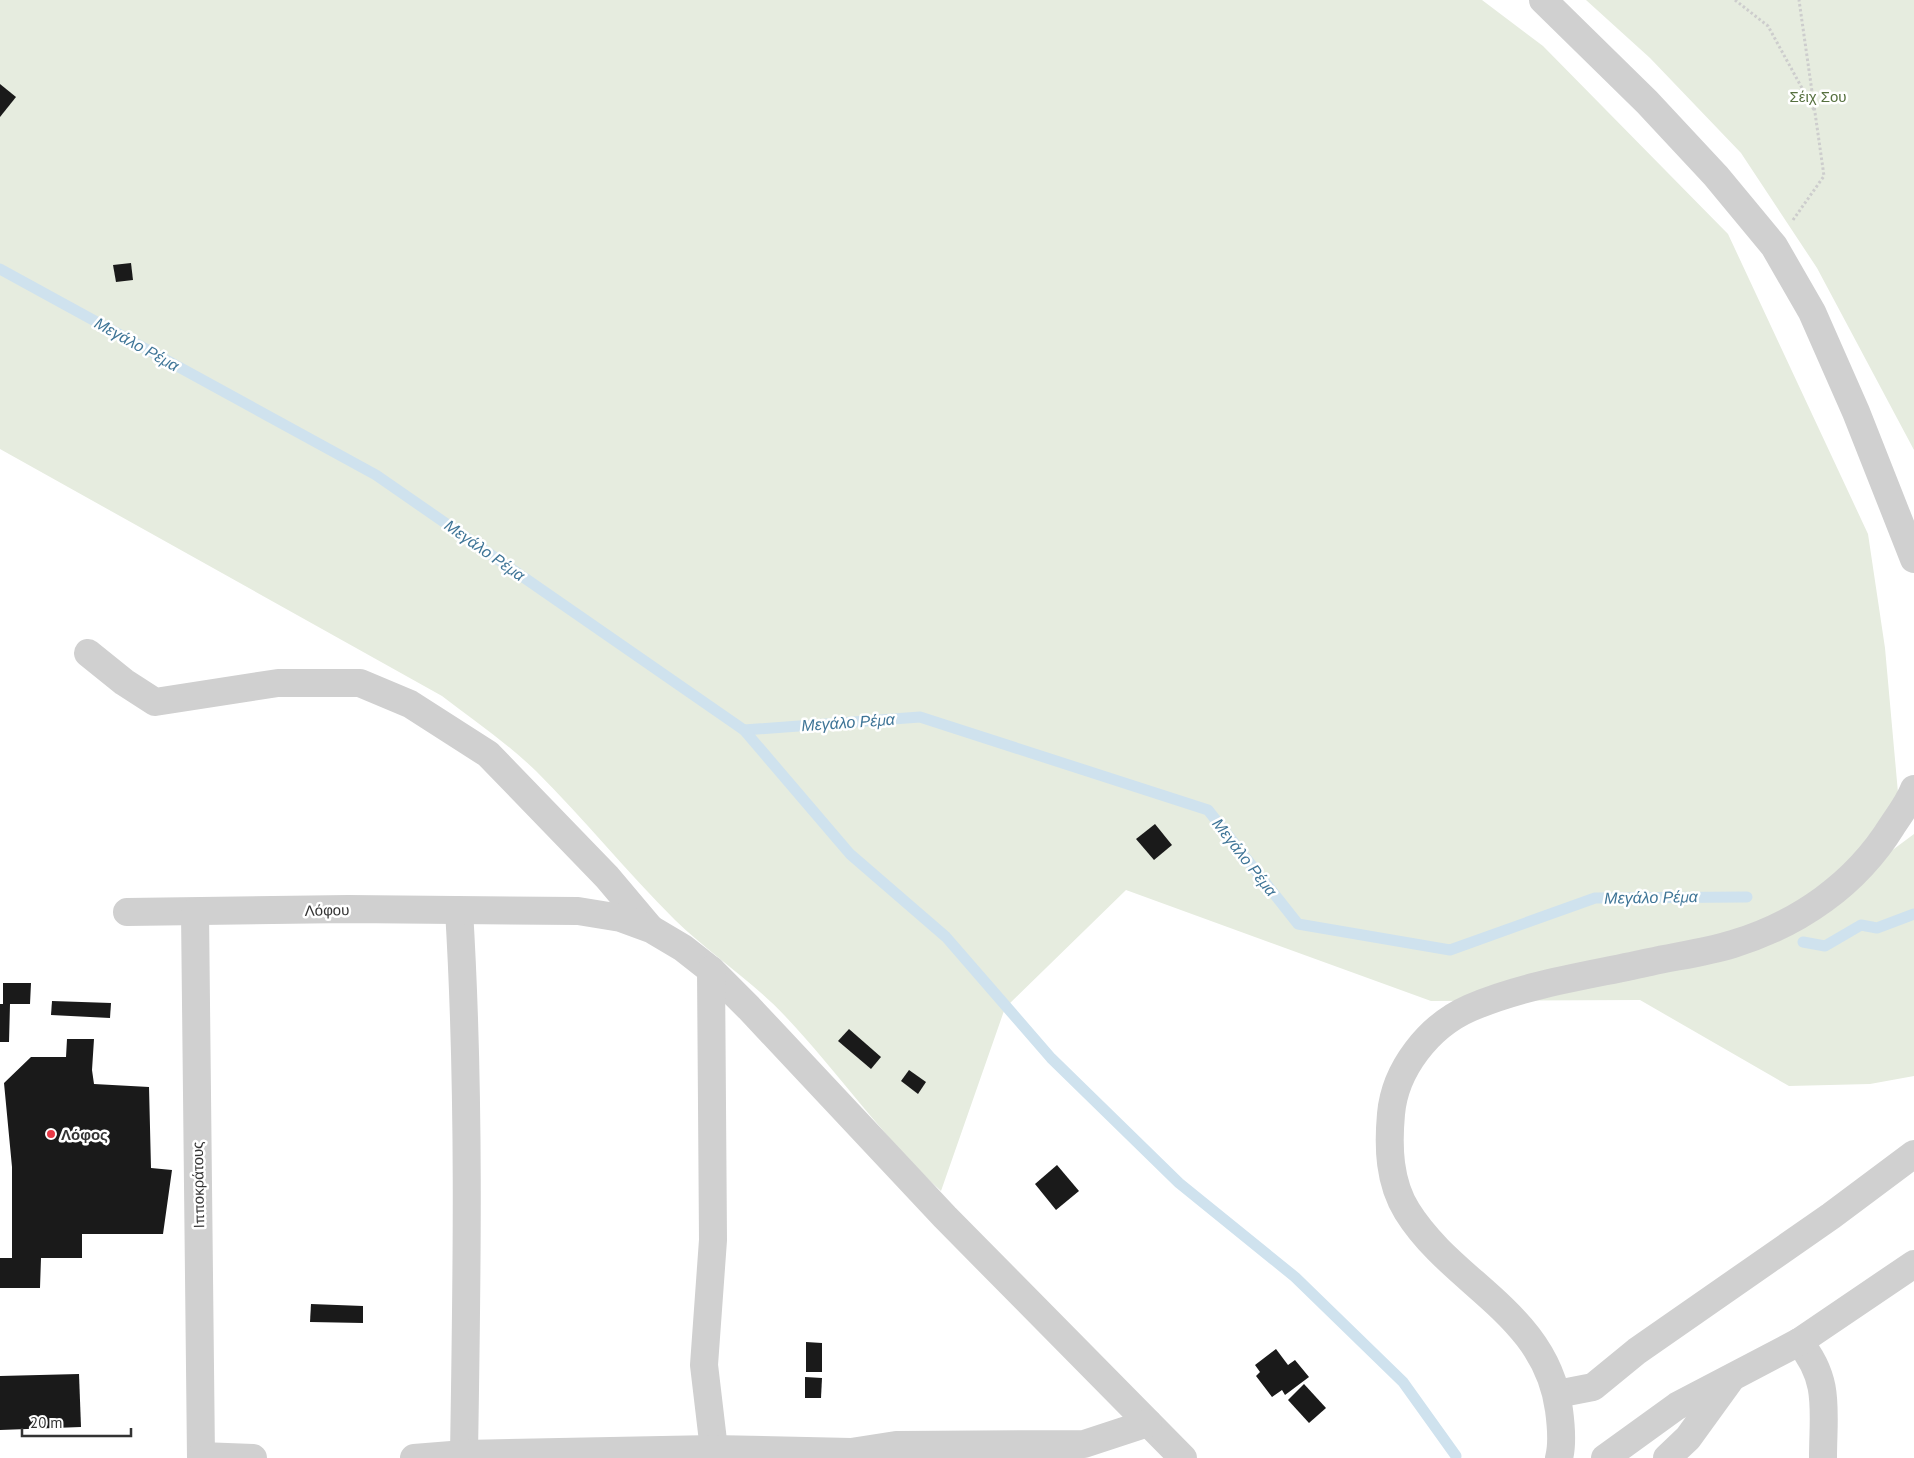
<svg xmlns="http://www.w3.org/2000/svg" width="1914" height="1458" font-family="'PT Sans',sans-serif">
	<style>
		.green { fill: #e6ecdf }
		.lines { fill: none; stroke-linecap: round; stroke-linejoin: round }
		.stream { stroke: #cfe2ee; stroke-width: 11 }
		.building { fill: #1a1a1a }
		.path { stroke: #cdcdcd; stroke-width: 3; stroke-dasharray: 2.5 2.5; stroke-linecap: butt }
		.street { stroke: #d0d0d0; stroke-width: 28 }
		.poi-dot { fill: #e63946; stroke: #fff; stroke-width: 2 }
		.labels { text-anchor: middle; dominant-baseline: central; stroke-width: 5; stroke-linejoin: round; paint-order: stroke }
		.park-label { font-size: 15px; fill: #56703f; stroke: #fff }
		.street-label { font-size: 15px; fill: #333; stroke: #fff }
		.poi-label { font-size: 15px; font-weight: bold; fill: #333; stroke: #fff; text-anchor: start }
		.water-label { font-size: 16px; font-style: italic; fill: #3f7597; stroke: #fff }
	</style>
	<rect width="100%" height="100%" fill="#fff"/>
	<g class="green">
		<path d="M 0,0 L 1482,0 L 1543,46 L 1728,234 L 1868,534 L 1885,648 L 1900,815 L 1828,898 L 1914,834 L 1914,1076 L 1870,1084 L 1789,1086 L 1640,1000 L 1431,1001 L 1126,890 L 1005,1008 L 941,1191 C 883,1138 839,1073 785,1016 C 752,981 710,954 675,920 C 627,872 584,819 536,771 C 507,743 473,720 442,696 L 0,449 Z"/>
		<path d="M 1586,0 L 1914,0 L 1914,450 L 1817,268 L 1741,153 L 1650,58 Z"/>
	</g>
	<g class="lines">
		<g class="stream">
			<path d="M 0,269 L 376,475 L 744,730 L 920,717 L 1208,810 L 1298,924 L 1450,950 L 1595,898 L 1747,897"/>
			<path d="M 744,730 L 850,854 L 946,937 L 1051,1058 L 1179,1183 L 1295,1277 L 1403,1382 L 1456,1456"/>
			<path d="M 1803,942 L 1825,946 L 1861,925 L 1877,928 L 1914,914"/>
		</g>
	</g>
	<g class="building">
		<path d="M 0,84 L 16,97 L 0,117 Z"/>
		<path d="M 131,263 L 133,280 L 116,282 L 113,265 Z"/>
		<path d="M 1155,824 L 1172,845 L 1154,860 L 1136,839 Z"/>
		<path d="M 3,983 L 31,983 L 30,1004 L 10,1004 L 9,1042 L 0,1042 L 0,1004 L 3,1004 Z"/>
		<path d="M 52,1001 L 111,1003 L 110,1018 L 51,1015 Z"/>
		<path d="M 849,1029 L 881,1057 L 871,1069 L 838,1041 Z"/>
		<path d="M 67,1039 L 94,1039 L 92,1070 L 94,1084 L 149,1087 L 151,1168 L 172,1170 L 163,1234 L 82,1234 L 82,1258 L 41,1258 L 40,1288 L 0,1288 L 0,1258 L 12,1258 L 12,1167 L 4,1083 L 31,1057 L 66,1057 Z"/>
		<path d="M 909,1070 L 926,1082 L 918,1094 L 901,1081 Z"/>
		<path d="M 1057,1165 L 1079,1191 L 1056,1210 L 1035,1184 Z"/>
		<path d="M 311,1304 L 363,1306 L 363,1323 L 310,1322 Z"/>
		<path d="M 806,1342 L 822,1343 L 822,1372 L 806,1372 Z"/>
		<path d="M 1276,1349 L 1288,1365 L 1295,1360 L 1309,1377 L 1285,1395 L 1282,1390 L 1272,1397 L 1256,1376 L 1260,1372 L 1255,1365 Z"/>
		<path d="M 79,1374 L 81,1427 L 0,1430 L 0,1376 Z"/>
		<path d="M 805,1377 L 822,1378 L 821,1398 L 805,1398 Z"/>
		<path d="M 1304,1384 L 1326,1408 L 1309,1423 L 1288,1400 Z"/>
	</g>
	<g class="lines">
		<g class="path">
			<path d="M 1735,0 L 1768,26 L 1814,110"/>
			<path d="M 1793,220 L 1824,176 L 1799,0"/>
		</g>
		<g class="street">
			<path d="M 1543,0 L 1647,102 L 1716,176 L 1774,246 L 1812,312 L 1856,412 L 1914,559"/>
			<path d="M 88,653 L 124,682 L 155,702 L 278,683 L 360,683 L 410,704 L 488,754 L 607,877 L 650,928"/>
			<path d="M 459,910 C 470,1091 467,1273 464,1454"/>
			<path d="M 127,912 L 348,909 L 578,911 L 621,918 L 651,929 L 683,948 L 711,970 L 749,1008 L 945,1217 L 1183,1458"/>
			<path d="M 195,912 L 201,1458"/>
			<path d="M 711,970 L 713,1240 L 704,1365 L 715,1458"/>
			<path d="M 1799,1342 C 1831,1380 1823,1411 1823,1458"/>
			<path d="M 1557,1394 L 1593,1387 L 1637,1351 L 1831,1216 L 1914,1154"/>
			<path d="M 201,1456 L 253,1458"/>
			<path d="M 414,1458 L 464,1454 L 713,1449 L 851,1452 L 896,1445 L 1084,1444 L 1148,1423"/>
			<path d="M 1559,1458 C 1563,1443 1561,1425 1559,1410 C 1546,1313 1453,1285 1407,1211 C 1389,1182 1388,1147 1391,1114 C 1395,1069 1429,1026 1470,1008 C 1525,984 1592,975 1650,962 C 1678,956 1707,952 1733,944 C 1799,924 1856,884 1892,826 C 1900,814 1909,802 1914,789"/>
			<path d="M 1605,1458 L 1677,1406 L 1799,1342 L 1914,1264"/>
			<path d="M 1667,1458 L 1688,1438 L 1730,1380"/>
		</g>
	</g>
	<circle class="poi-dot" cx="51" cy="1134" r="5"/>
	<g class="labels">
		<g class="park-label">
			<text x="1818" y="96">Σέιχ Σου</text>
		</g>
		<g class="street-label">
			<text transform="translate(327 910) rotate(-1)">Λόφου</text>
			<text transform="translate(198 1185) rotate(-91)">Ιπποκράτους</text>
		</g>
		<g class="poi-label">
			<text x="61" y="1134">Λόφος</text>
		</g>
		<g class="water-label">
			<text transform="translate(137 344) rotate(29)">Μεγάλο Ρέμα</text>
			<text transform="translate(485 550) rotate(35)">Μεγάλο Ρέμα</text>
			<text transform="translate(848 722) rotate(-4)">Μεγάλο Ρέμα</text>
			<text transform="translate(1245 857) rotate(52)">Μεγάλο Ρέμα</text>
			<text transform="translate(1651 897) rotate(-1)">Μεγάλο Ρέμα</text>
		</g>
	</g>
	<path d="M22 1428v8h109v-8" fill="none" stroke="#333333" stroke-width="2.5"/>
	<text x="30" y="1428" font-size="15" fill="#333333" stroke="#ffffff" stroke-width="4" paint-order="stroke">20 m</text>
</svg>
